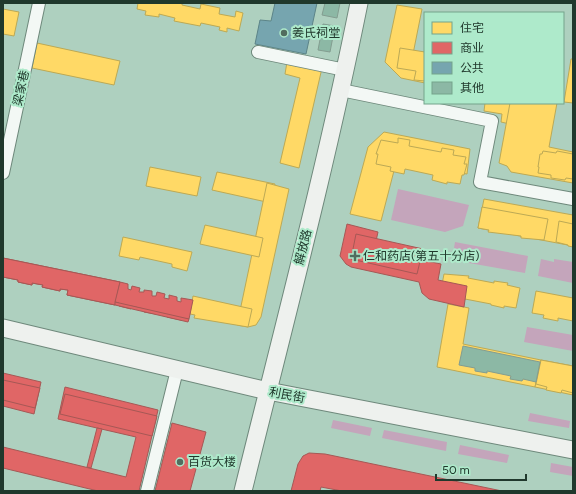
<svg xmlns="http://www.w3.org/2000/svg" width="576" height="494" font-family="Figtree,'Noto Sans SC',sans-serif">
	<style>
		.green { fill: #c4a5bb }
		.homes { fill: #ffd966; stroke: #bca955 }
		.shops { fill: #e06666; stroke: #a65855 }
		.public { fill: #76a5af; stroke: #5c8488 }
		.building { fill: #8cb8a5; stroke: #839d90 }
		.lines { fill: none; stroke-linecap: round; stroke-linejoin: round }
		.street-casing { stroke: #6e887b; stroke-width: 14 }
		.secondary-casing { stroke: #6e887b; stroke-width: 19 }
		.street { stroke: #f3f8f5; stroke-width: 12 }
		.secondary { stroke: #eef1ee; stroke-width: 17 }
		.poi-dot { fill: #526d5f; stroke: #aeeacb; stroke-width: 1.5 }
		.labels { text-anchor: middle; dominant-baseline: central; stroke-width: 4; stroke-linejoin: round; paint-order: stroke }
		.poi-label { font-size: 12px; fill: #20382c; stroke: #aeeacb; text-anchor: start }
		.street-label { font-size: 12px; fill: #20382c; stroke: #aeeacb }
	</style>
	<rect width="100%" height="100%" fill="#aed0bf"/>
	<g class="green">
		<path d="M 398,189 L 469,205 L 463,226 L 445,232 L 391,220 Z"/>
		<path d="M 455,242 L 528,256 L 525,273 L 452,260 Z"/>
		<path d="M 541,259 L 554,262 L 554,259 L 573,262 L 573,283 L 538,276 Z"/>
		<path d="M 527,327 L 573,335 L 573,351 L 524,342 Z"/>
		<path d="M 530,413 L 570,421 L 569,428 L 528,421 Z"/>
		<path d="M 333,420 L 372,428 L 370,436 L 331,428 Z"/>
		<path d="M 384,430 L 447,442 L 446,451 L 382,438 Z"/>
		<path d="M 460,445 L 509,455 L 507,463 L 458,454 Z"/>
		<path d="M 551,463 L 573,467 L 573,476 L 550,472 Z"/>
	</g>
	<g class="homes">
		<path d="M 138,3 L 182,3 L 182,5 L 200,9 L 201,4 L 220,8 L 219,14 L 235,17 L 236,11 L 243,13 L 239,31 L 227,28 L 227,32 L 219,30 L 220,27 L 201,23 L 200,26 L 174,21 L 175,18 L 159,14 L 159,17 L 145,15 L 146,11 L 137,9 Z"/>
		<path d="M 397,5 L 422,9 L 413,54 L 425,56 L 425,83 L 401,78 L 385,62 Z"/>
		<path d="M 3,9 L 19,12 L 14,36 L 3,34 Z"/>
		<path d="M 37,43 L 120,61 L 114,85 L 32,68 Z"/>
		<path d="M 400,48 L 425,52 L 425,81 L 414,80 L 416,71 L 397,68 Z"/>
		<path d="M 571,59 L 573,59 L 573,103 L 564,102 Z"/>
		<path d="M 287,62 L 322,68 L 299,168 L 280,163 L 300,78 L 285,74 Z"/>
		<path d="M 485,103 L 553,103 L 550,122 L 534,119 L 532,127 L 520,125 L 521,117 L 516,116 L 514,125 L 501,122 L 502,114 L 484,111 Z"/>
		<path d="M 510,103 L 557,103 L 549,147 L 573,152 L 573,183 L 511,172 L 507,166 L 499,163 Z"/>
		<path d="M 384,132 L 470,149 L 467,174 L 396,163 L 381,221 L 350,214 L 368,147 Z"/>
		<path d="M 398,138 L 410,140 L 409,146 L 441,152 L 442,148 L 454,150 L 453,155 L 466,157 L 464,164 L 467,164 L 464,175 L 462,175 L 460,184 L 447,182 L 447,184 L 432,180 L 433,175 L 405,169 L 404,174 L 390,171 L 391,167 L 376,164 L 378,154 L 376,154 L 381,140 L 398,143 Z"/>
		<path d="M 543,151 L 556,153 L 557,151 L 573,154 L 573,179 L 566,178 L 565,180 L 551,178 L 551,175 L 538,173 L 539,167 L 538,167 L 540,154 L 542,154 Z"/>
		<path d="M 150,167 L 201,177 L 197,196 L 146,186 Z"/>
		<path d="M 217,172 L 275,184 L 271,203 L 212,190 Z"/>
		<path d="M 267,183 L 289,189 L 261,317 L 256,325 L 248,327 L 237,325 Z"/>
		<path d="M 484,199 L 573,215 L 573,246 L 478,228 Z"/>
		<path d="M 482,207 L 548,219 L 544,240 L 521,238 L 521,236 L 488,232 L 489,230 L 478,228 Z"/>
		<path d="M 559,221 L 573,224 L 573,247 L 568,246 L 568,245 L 556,242 Z"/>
		<path d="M 205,225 L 263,238 L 259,257 L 200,244 Z"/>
		<path d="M 123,237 L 192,252 L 187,271 L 172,267 L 172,264 L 140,257 L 139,260 L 119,256 Z"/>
		<path d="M 444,274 L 469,276 L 468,278 L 494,283 L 494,281 L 508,283 L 507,285 L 520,288 L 516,308 L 504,306 L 504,308 L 491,305 L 491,304 L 465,299 L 465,300 L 440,295 Z"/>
		<path d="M 536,291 L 573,298 L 573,321 L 558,318 L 558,321 L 543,318 L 544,315 L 532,313 Z"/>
		<path d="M 193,296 L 252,309 L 248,327 L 194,318 L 195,315 L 190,314 Z"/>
		<path d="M 448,304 L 469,308 L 463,344 L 541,360 L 535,387 L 437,367 Z"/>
		<path d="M 541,360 L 573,366 L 573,395 L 535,387 Z"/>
		<path d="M 541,360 L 573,366 L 573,393 L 562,390 L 561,393 L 546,390 L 547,387 L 536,384 Z"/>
		<path d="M 310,461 L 380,473 L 377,491 L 359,491 L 359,489 L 329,484 L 329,487 L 321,486 L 321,482 L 307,480 Z"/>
		<path d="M 428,487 L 453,491 L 427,491 Z"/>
	</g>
	<g class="shops">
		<path d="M 347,224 L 378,232 L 374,250 L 441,264 L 438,280 L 467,286 L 464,307 L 429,299 L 422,293 L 419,282 L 351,267 L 346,264 L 340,256 Z"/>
		<path d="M 356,234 L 423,249 L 417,274 L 351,259 Z"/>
		<path d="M 3,258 L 120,282 L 115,305 L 67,295 L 68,290 L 60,289 L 60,291 L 42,287 L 43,285 L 32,283 L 32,285 L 18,282 L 18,280 L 3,277 L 3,279 Z"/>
		<path d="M 3,258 L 120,282 L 115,305 L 67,295 L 68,290 L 60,289 L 60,291 L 42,287 L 43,285 L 32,283 L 32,285 L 18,282 L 18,280 L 3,277 L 3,279 Z"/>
		<path d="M 120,282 L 128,284 L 128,289 L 131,290 L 132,286 L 140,288 L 139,292 L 144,292 L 144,290 L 152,291 L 152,296 L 156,296 L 157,292 L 165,294 L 164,298 L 169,299 L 169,295 L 177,297 L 177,301 L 181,302 L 181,298 L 193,300 L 189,319 L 181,318 L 181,320 L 167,317 L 168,315 L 156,312 L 156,314 L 144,312 L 144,309 L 131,306 L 131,309 L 119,306 L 119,303 L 115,302 Z"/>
		<path d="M 115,302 L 189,319 L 188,322 L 115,305 Z"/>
		<path d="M 3,373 L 41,382 L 34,414 L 3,406 Z"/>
		<path d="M 3,380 L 40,388 L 35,408 L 3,400 Z"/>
		<path d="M 65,387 L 158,410 L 139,491 L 98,491 L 3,468 L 3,447 L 126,477 L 136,437 L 58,419 Z"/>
		<path d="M 65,394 L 157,416 L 152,436 L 60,414 Z"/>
		<path d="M 172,423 L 206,432 L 190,491 L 155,491 Z"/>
		<path d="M 97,428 L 102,429 L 91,468 L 87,467 Z"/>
		<path d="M 309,453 L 325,454 L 502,491 L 342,491 L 321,487 L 320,491 L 291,491 L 298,464 L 303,456 Z"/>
	</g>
	<path class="public" d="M 275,3 L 317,3 L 306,54 L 255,44 L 260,20 L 271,21 Z"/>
	<g class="building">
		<path d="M 325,3 L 340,3 L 337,18 L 322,15 Z"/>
		<path d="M 323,24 L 335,26 L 330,52 L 318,50 Z"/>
		<path d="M 463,346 L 540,362 L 536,382 L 523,379 L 522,381 L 510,379 L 511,376 L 487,371 L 487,373 L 475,371 L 475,368 L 459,365 Z"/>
	</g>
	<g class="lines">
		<defs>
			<g id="street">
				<path d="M 258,52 L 345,70"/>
				<path d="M 341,90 L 492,121 L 480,182 L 573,199"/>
				<path d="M 3,173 L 39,3"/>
				<path d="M 147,491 L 177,370"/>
			</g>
			<g id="secondary">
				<path d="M 3,328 L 268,391 L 573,450"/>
				<path d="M 243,491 C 283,329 326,167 359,3"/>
			</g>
		</defs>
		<use href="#street" class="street-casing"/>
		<use href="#secondary" class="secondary-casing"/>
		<use href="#street" class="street"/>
		<use href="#secondary" class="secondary"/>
	</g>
	<g class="poi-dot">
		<circle cx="284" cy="33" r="4"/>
		<path d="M353 250h4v4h4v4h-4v4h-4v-4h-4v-4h4z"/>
		<circle cx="180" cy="462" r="4"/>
	</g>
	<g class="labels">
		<g class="poi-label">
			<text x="292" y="33">姜氏祠堂</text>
			<text x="363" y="256">仁和药店(第五十分店)</text>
			<text x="188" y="462">百货大楼</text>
		</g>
		<g class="street-label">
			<text transform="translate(21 88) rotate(-78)">梁家巷</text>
			<text transform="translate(303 247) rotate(-76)">解放路</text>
			<text transform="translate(287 395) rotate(11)">利民街</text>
		</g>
	</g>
	<rect width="576" height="494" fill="none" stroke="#20382c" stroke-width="8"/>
	<rect x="424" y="12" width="140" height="92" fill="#aeeacb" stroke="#75a38b"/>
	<rect x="432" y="22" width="20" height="12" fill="#ffd966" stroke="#75a38b"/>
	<text x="460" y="32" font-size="12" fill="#20382c">住宅</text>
	<rect x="432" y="42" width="20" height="12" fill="#e06666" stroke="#75a38b"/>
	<text x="460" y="52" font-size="12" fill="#20382c">商业</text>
	<rect x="432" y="62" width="20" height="12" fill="#76a5af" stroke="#75a38b"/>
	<text x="460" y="72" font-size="12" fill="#20382c">公共</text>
	<rect x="432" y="82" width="20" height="12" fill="#8cb8a5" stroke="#75a38b"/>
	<text x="460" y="92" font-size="12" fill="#20382c">其他</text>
	<path d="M436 474v6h90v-6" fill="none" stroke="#20382c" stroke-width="2"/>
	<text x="442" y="474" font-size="12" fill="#20382c" stroke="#aeeacb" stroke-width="3" paint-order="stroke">50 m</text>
</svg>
